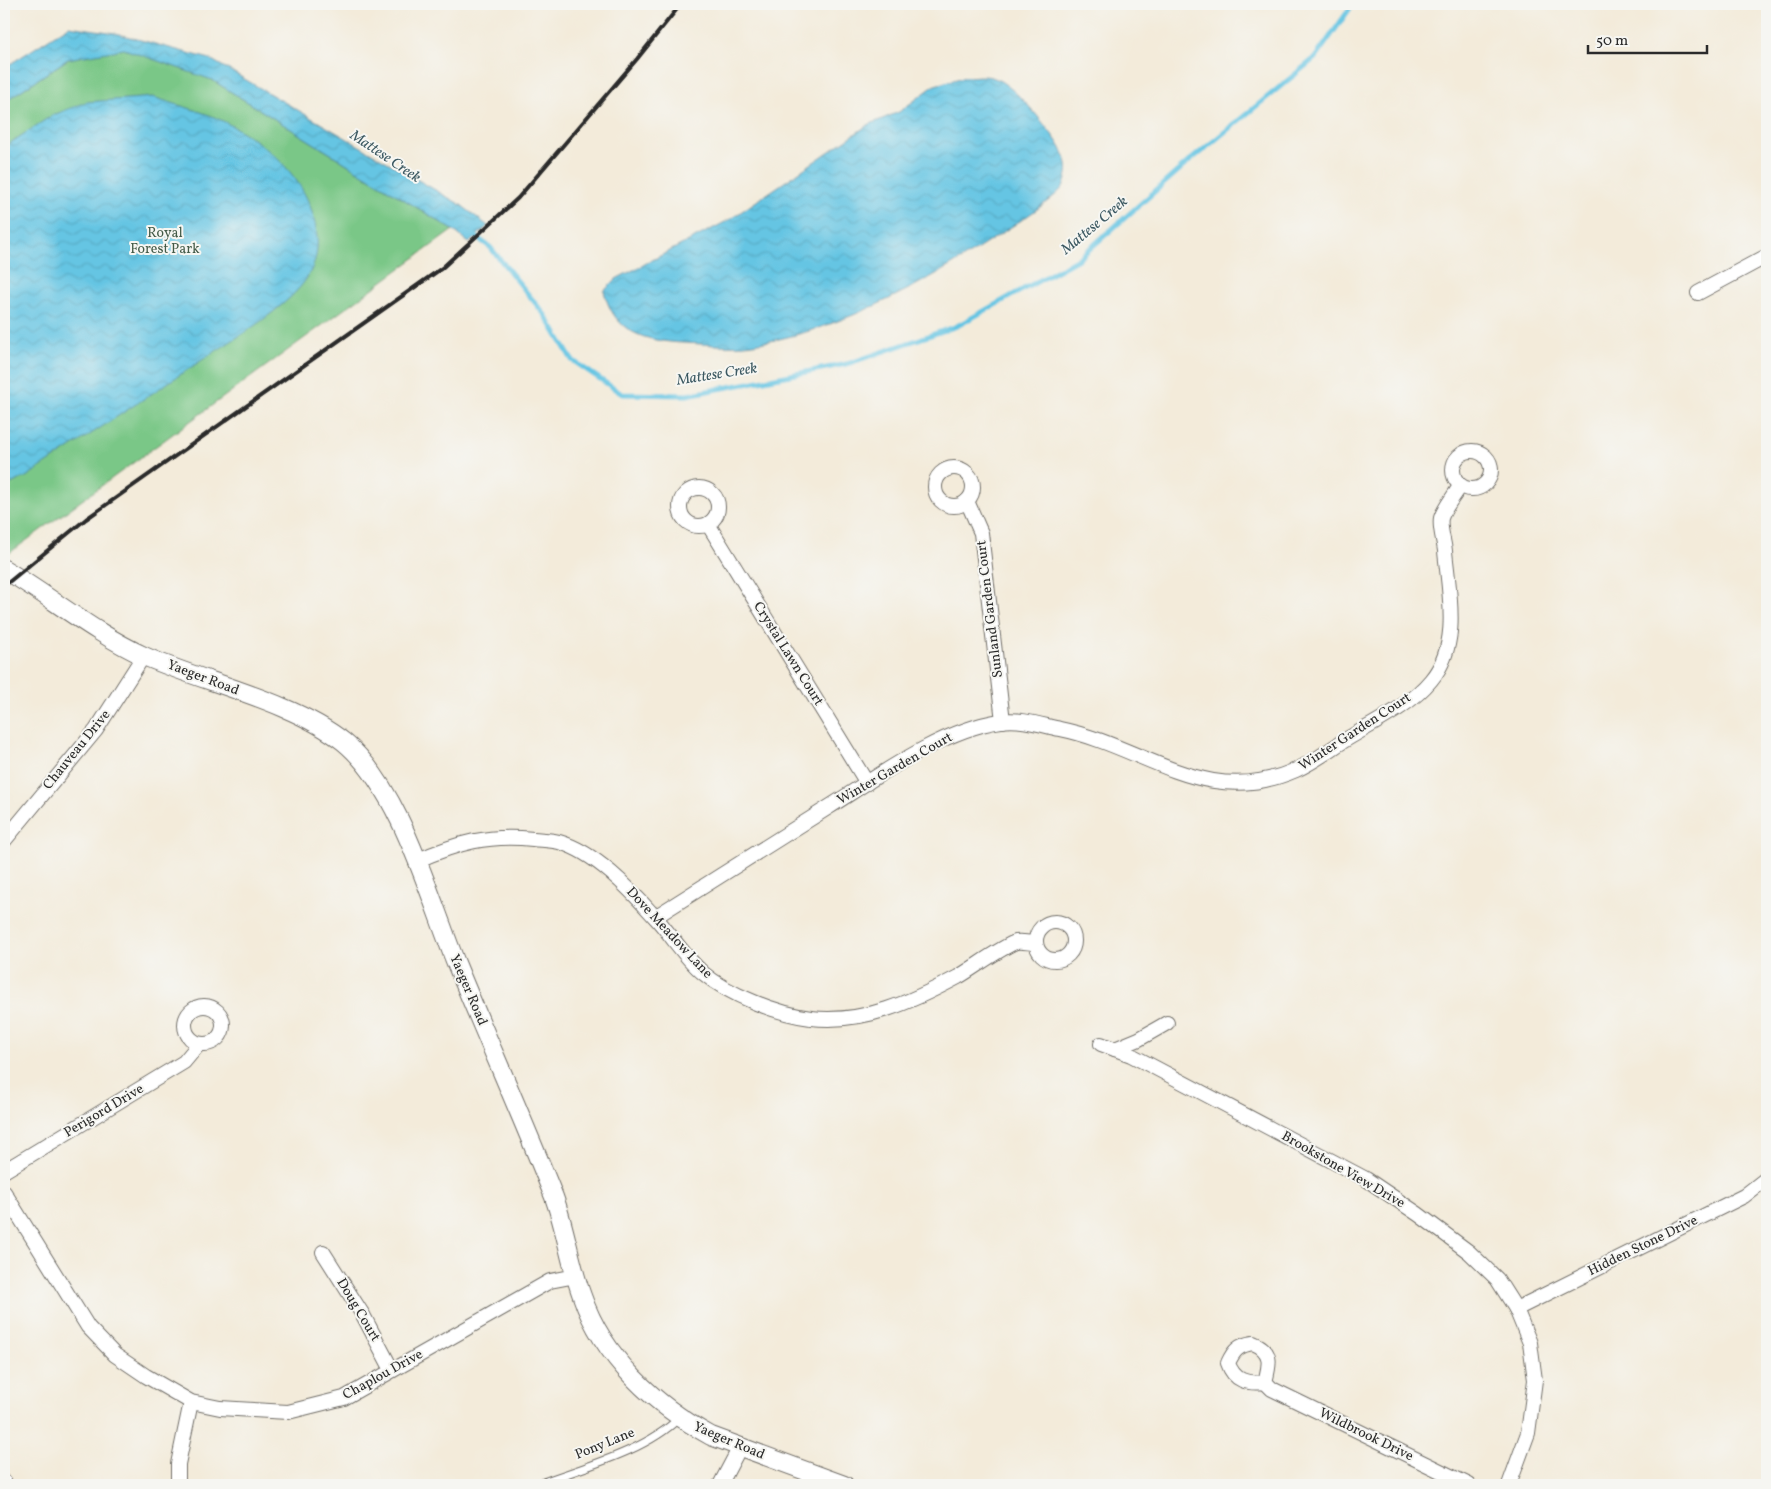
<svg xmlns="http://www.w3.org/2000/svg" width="1771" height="1489" font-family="Vollkorn,serif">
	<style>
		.park { fill: #7ac787; stroke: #527959 }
		.water { fill: url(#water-waves); stroke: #487887 }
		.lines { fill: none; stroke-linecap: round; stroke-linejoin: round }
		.stream { stroke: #65c5e3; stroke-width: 5 }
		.service-casing { stroke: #716e68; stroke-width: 9 }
		.minor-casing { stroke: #716e68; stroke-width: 16 }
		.tertiary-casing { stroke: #716e68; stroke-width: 20 }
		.service { stroke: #fff; stroke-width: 7 }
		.minor { stroke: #fff; stroke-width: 14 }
		.tertiary { stroke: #fff; stroke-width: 18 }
		.rail { stroke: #2b2b2b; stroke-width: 4 }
		.labels { text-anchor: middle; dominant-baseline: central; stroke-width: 4; stroke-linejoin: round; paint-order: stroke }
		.park-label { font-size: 14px; fill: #435a47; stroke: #f6f6f2 }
		.street-label { font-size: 14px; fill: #2b2b2b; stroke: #f6f6f2 }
		.water-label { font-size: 15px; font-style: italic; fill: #3c5962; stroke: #f6f6f2 }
	</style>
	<defs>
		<pattern id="water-waves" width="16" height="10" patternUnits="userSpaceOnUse" patternTransform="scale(1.25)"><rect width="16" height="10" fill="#65c5e3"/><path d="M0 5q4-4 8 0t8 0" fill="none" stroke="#58a9c3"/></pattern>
	</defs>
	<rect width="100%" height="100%" fill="#f6f6f2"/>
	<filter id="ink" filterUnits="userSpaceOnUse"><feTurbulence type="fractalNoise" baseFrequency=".02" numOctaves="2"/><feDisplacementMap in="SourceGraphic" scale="10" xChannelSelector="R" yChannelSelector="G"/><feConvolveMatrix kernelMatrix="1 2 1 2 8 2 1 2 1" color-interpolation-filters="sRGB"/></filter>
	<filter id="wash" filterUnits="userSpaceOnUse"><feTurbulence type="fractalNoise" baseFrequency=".0096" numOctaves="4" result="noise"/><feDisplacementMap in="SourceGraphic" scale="20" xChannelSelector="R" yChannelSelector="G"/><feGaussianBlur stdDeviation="1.12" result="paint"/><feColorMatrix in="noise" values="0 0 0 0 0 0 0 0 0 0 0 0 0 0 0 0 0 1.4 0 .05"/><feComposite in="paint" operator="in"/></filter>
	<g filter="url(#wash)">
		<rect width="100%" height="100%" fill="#f3ebda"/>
		<path class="park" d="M 124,41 L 212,80 L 453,230 L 8,554 L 4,552 L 4,102 L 68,59 Z"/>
		<g class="water">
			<path d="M 69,26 L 115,33 L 210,59 L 461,205 L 488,226 L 469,243 L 453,230 L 212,80 L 124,49 L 68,59 L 4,102 L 4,68 Z"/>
			<path d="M 964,77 C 973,77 983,75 991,77 C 1006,80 1029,106 1039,118 C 1050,132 1071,155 1067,174 C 1066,178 1065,185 1062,188 C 1054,199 1017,223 1005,231 C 934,279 844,329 759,343 C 735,348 708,344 684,343 C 644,341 614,333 604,291 L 616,279 L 729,220 L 868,125 L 899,112 L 935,85 Z"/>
			<path d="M 153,97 C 176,105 203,111 225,122 C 263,142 301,172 313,215 C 319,237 320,256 308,276 C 290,307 232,340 202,360 C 144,399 85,438 26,477 L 4,487 L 4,147 L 51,116 L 86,102 Z"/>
		</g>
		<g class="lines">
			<path class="stream" d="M 472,234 L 490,247 L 545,315 L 572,360 L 622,394 L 687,395 L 847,364 L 957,326 L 1078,259 L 1187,163 L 1315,58 L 1353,4"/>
		</g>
	</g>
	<g filter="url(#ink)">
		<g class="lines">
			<defs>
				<path id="service" d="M 535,1485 C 580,1468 645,1452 679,1418"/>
				<g id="minor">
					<path d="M 1698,293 L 1767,256"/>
					<circle cx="1472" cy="470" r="19"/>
					<circle cx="954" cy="487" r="19"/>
					<circle cx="699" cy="507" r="19"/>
					<path d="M 967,501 L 981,533 L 1003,721"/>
					<path d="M 708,524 L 867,783"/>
					<path d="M 4,841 L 96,730 L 144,655"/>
					<path d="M 416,861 C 457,843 488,834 533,839 C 541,840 551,840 559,842 C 595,852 630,889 654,916 C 671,934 684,957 703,973 C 729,995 778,1014 811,1018 C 864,1024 911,1002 958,977 C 972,969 1003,946 1016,942 C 1022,941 1030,943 1035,943"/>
					<path d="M 655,917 C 713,880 771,844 829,807 C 878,776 943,729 1001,721 C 1021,718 1041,725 1060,729 C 1145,746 1205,810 1296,770 C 1312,763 1328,751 1342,742 C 1371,724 1409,707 1431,680 C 1461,644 1449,594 1445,551 C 1444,541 1439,527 1441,518 C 1444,508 1455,495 1460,486"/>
					<circle cx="1055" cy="941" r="19"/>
					<circle cx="204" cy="1025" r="19"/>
					<path d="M 1101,1044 L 1131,1055 L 1366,1179 L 1418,1214 L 1469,1252 L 1497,1279 L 1516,1309 L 1530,1343 L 1535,1380 L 1528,1433 L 1509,1485"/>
					<path d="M 1115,1049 L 1139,1039 L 1167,1023"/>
					<path d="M 4,1171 L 184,1062 L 199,1044"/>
					<path d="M 4,1192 L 88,1327 L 115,1355 L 146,1376 L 191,1402 L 220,1408 L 288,1412 L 344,1398 L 550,1281 L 576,1276"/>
					<path d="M 323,1252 L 363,1315 L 392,1370"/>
					<path d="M 1516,1309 L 1744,1196 L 1767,1178"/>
					<path d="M 1253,1343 C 1273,1351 1270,1364 1265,1382 C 1247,1384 1234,1381 1228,1363 C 1234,1350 1239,1345 1253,1343 Z"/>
					<path d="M 1265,1382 L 1272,1389 L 1469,1485"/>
					<path d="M 4,1482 L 6,1485"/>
					<path d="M 178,1485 L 178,1464 L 191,1402"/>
					<path d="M 720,1485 L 740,1447"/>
				</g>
				<path id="tertiary" d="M 4,569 C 51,597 94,633 144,656 C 205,683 293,701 344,742 C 400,788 429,896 456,963 C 488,1041 523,1119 554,1197 C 566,1230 570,1264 582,1296 C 603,1358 656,1406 711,1436 L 844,1485"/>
			</defs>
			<use href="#service" class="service-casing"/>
			<use href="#minor" class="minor-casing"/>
			<use href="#tertiary" class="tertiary-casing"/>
			<use href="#service" class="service"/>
			<use href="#minor" class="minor"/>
			<use href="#tertiary" class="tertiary"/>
			<path class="rail" d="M 4,586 L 86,519 L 442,268 L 518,198 L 637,59 L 681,4"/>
		</g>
	</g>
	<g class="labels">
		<g class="park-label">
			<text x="165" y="233">Royal<tspan x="165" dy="16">Forest Park</tspan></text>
		</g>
		<g class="street-label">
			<text transform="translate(990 609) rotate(-97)">Sunland Garden Court</text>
			<text transform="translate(788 654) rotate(58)">Crystal Lawn Court</text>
			<text transform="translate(203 678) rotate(21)">Yaeger Road</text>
			<text transform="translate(1355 732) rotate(-33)">Winter Garden Court</text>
			<text transform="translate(77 750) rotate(-51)">Chauveau Drive</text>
			<text transform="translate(895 769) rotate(-30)">Winter Garden Court</text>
			<text transform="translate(669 933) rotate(47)">Dove Meadow Lane</text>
			<text transform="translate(468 990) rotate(67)">Yaeger Road</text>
			<text transform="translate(104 1111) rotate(-31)">Perigord Drive</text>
			<text transform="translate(1343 1170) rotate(30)">Brookstone View Drive</text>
			<text transform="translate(1643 1246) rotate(-26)">Hidden Stone Drive</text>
			<text transform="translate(358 1310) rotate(59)">Doug Court</text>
			<text transform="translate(383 1375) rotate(-29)">Chaplou Drive</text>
			<text transform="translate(1366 1435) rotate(26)">Wildbrook Drive</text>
			<text transform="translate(729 1441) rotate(23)">Yaeger Road</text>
			<text transform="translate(605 1444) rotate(-22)">Pony Lane</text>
		</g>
		<g class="water-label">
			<text transform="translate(385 157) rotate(34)">Mattese Creek</text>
			<text transform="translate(1095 226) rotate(-40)">Mattese Creek</text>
			<text transform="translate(717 375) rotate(-9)">Mattese Creek</text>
		</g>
	</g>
	<rect width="1771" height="1489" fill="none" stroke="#f6f6f2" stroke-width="20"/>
	<path d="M1588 45v8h119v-8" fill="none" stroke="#2b2b2b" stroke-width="2.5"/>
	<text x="1596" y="45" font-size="15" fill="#2b2b2b" stroke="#f6f6f2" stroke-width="4" paint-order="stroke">50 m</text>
</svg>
